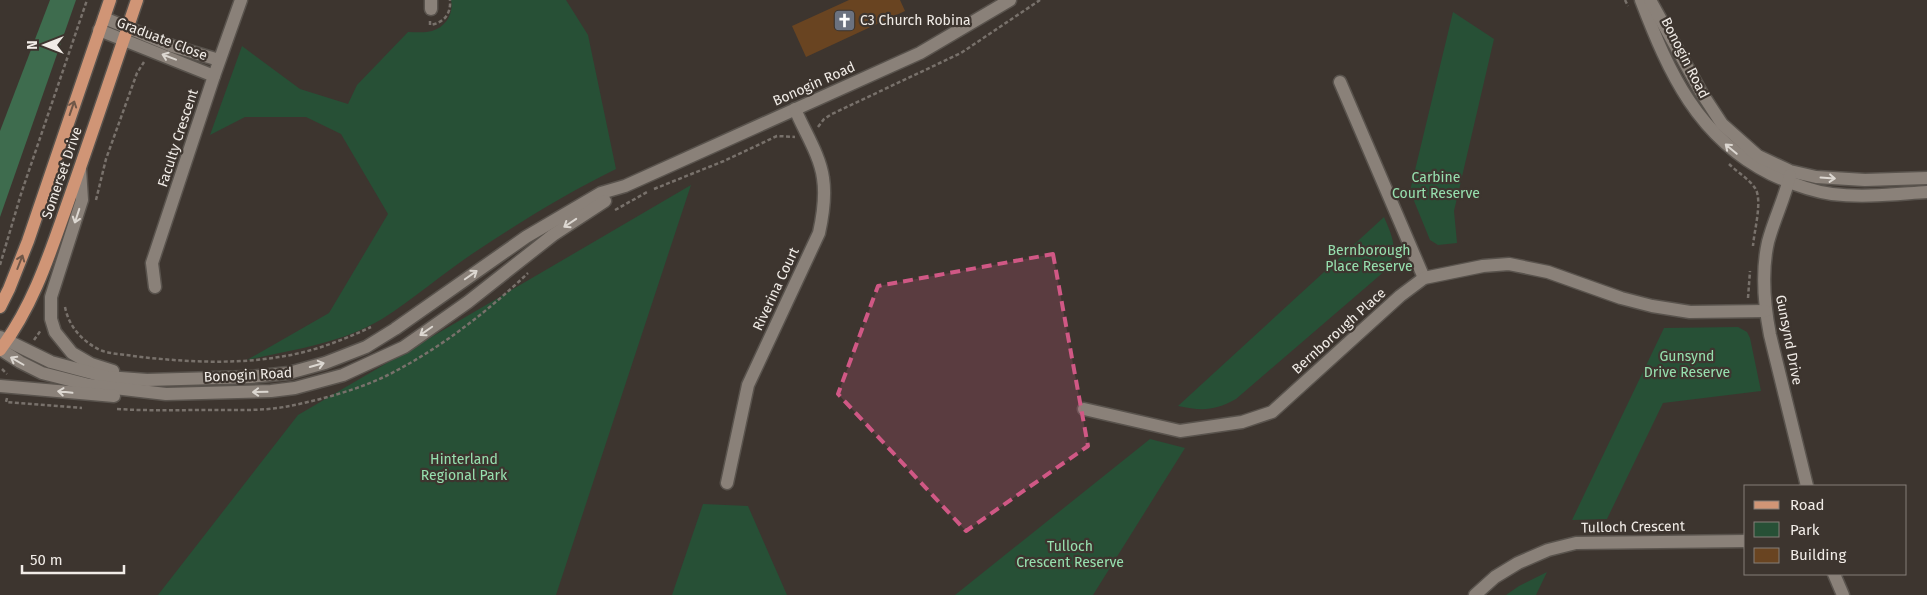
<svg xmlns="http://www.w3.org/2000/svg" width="1927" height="595" font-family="'Fira Sans',sans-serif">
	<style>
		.green { fill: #275036 }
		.forest { fill: #3e6c4e }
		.building { fill: #694421 }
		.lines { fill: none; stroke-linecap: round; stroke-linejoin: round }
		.minor-casing { stroke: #59534d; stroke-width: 15 }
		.major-casing { stroke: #59534d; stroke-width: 15 }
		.path { stroke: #78716b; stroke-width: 2.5; stroke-dasharray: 4 2.5; stroke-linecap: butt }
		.minor { stroke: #8a8179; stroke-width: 12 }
		.major { stroke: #d09576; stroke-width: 12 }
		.oneway { stroke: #dcd7d1 }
		.oneway2 { stroke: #705748 }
		.marked { fill: #d05885; fill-opacity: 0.2; stroke: #d05885; stroke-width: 4; stroke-dasharray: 10 6; stroke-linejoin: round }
		.labels { text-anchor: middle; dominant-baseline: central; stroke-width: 4.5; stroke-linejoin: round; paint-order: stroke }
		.poi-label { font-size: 14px; fill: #f1ece7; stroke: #3d352f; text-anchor: start }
		.street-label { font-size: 14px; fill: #f1ece7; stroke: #3d352f }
		.park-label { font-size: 14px; fill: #97e0af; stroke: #3d352f }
	</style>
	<rect width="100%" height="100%" fill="#3d352f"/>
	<g class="green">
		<path d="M 451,0 L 566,0 L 588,35 L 616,169 C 567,193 520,222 475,252 C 443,273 414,299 382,319 C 342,343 292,350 247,360 L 329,313 L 388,214 L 341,134 L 306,117 L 245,117 L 210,135 L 242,46 L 300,89 L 348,104 L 357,85 L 408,32 C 416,32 425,33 432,31 C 446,27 454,13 451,0 Z"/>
		<path d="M 1453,12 L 1494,39 L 1454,211 L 1457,243 L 1438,245 L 1430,240 L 1410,191 Z"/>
		<path d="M 691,185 L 556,595 L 158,595 L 298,415 Z"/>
		<path d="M 1384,217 C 1392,236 1400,251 1386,270 L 1236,399 C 1214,411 1202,411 1178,406 Z"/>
		<path d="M 1738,327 L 1747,332 L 1750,338 L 1761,391 L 1663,403 L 1607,519 L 1572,520 L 1664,328 Z"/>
		<path d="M 1150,439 L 1185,448 L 1093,595 L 955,595 Z"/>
		<path d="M 703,504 L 748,506 L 787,595 L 672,595 Z"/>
		<path d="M 1547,572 L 1536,595 L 1506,595 L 1519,586 Z"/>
	</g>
	<path class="forest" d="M 50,0 L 76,0 L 0,217 L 0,131 Z"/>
	<path class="building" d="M 849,0 L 900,0 L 905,11 L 806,57 L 792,26 Z"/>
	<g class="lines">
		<defs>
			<g id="minor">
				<path d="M 431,0 L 431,9"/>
				<path d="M 1641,0 C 1669,73 1698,138 1771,174 C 1790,183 1811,191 1832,194 C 1864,198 1896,194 1927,192"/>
				<path d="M 1650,0 L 1701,92 L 1722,124 L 1758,156 L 1790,171 L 1816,177 L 1865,180 L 1927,178"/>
				<path d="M 104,18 L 172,46 L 219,60"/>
				<path d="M 99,30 L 214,76"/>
				<path d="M 1340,82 L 1424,278"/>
				<path d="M 80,169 L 82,200 L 51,297 L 51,319 L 55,332 L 72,353 L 91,364 L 113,371"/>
				<path d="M 1790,175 C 1785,198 1774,219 1768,242 C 1761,273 1764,304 1770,335 L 1807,486"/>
				<path d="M 155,287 L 152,263 L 214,76 L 241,0"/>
				<path d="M 0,337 L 51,362 L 107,377 L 147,380 L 250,377 L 289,373 L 325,363 L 366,347 L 395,329 L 526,237 L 601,193 L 625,186 L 920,53 L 1010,0"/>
				<path d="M 0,349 L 20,362 L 42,373 L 89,385 L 166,394 L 271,391 L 295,388 L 343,375 L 404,347 L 468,302 L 553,235 L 605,201"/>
				<path d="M 0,386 L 114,396"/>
				<path d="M 1084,409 L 1180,431 L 1242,422 L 1272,412 L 1400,296 L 1424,278 L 1483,266 L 1509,264 L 1548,272 L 1621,298 L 1652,306 L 1690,312 L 1765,311"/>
				<path d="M 727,483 L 748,385 L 819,233 C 823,215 826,197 823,178 C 820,155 804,131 795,109"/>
				<path d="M 1834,574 L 1843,595"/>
				<path d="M 1475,595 L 1495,577 L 1518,563 L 1548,550 L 1576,543 L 1746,541"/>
			</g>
			<g id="major">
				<path d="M 0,307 L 9,289 L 28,241 L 110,0"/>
				<path d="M 0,350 C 33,306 49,256 67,205 C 91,137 114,68 137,0"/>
			</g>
		</defs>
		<use href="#minor" class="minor-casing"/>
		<use href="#major" class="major-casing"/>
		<g class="path">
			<path d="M 1625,0 L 1628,6"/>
			<path d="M 430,21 L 430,25 C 444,23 451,14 450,0"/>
			<path d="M 818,127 L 824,119 L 832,114 L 961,53 L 1040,0"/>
			<path d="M 1729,164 C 1737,172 1749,179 1755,188 C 1763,200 1754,231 1753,246"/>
			<path d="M 654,189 L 724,161 L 777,136 L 795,137"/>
			<path d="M 96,200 L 106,159 L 137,73 L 144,62"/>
			<path d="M 615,210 L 649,191"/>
			<path d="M 0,265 L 21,194 L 87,0"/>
			<path d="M 1748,298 L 1750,271"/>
			<path d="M 65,307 C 69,327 82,341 100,350 C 110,354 122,354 133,356 C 183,362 235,365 285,356 C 315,351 343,340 371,327"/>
			<path d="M 34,340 L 41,330"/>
			<path d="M 2,369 L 7,374"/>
			<path d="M 7,398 L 6,402 L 82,408"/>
			<path d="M 117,409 C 149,411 180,410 212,410 C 236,410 261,411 284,407 C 317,401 357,390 386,376 C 438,350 486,313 528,273"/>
		</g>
		<use href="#minor" class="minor"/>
		<use href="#major" class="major"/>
	</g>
	<defs><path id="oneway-shaft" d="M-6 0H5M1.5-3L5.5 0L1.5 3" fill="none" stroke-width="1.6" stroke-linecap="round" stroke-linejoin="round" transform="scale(1.25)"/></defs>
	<g class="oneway">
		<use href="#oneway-shaft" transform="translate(169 57) rotate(-159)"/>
		<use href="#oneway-shaft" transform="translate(1731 149) rotate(-140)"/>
		<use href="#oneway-shaft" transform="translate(1828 178) rotate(4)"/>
		<use href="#oneway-shaft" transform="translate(77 216) rotate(108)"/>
		<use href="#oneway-shaft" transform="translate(570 223) rotate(146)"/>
		<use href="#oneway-shaft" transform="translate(471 275) rotate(-35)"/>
		<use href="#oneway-shaft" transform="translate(426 331) rotate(145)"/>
		<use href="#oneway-shaft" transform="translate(17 361) rotate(-150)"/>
		<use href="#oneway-shaft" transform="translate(317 365) rotate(-16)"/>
		<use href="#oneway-shaft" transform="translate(65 392) rotate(-174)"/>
		<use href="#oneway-shaft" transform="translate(260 392) rotate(179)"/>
	</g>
	<g class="oneway2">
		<use href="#oneway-shaft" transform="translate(72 108) rotate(-71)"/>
		<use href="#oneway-shaft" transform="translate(20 262) rotate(-69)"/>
	</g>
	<path class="marked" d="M 1053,254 L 1088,446 L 966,531 L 838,394 L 878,286 Z"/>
	<defs>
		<symbol id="church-square" viewBox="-11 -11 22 22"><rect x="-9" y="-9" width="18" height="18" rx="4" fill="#6b7280" stroke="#3d352f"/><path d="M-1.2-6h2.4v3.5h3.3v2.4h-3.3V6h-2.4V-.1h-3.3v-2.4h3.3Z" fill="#fff"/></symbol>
	</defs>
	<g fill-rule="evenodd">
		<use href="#church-square" x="832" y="8" width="25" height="25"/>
	</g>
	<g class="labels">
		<g class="poi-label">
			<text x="860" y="20">C3 Church Robina</text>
		</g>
		<g class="street-label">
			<text transform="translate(162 39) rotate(21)">Graduate Close</text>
			<text transform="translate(1685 58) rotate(63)">Bonogin Road</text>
			<text transform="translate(814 84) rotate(-24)">Bonogin Road</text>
			<text transform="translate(178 138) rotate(-72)">Faculty Crescent</text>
			<text transform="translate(62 173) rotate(-71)">Somerset Drive</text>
			<text transform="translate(776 289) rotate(-65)">Riverina Court</text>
			<text transform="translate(1339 331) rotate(-42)">Bernborough Place</text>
			<text transform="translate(1789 340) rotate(79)">Gunsynd Drive</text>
			<text transform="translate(248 375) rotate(-3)">Bonogin Road</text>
			<text transform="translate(1633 527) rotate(-1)">Tulloch Crescent</text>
		</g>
		<g class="park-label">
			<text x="1436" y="177">Carbine<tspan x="1436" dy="16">Court Reserve</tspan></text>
			<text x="1369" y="250">Bernborough<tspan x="1369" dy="16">Place Reserve</tspan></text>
			<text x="1687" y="356">Gunsynd<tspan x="1687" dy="16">Drive Reserve</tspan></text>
			<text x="464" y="459">Hinterland<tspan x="464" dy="16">Regional Park</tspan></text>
			<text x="1070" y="546">Tulloch<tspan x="1070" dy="16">Crescent Reserve</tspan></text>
		</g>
	</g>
	<rect x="1744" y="485" width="162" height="90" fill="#3d352f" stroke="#857e79"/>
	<rect x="1754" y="501" width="25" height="8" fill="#d09576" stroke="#857e79"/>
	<text x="1790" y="510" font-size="15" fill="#f1ece7">Road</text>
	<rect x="1754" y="522" width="25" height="15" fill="#275036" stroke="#857e79"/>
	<text x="1790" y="535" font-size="15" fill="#f1ece7">Park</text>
	<rect x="1754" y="548" width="25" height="15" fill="#694421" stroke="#857e79"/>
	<text x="1790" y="560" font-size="15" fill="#f1ece7">Building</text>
	<g transform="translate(45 45) rotate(270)" stroke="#3d352f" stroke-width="4" paint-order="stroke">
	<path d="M0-4L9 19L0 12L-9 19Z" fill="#f1ece7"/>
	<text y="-8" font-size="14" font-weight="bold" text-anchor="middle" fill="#f1ece7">N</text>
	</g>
	<path d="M22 565v8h102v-8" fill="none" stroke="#f1ece7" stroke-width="2.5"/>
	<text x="30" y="565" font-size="15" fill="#f1ece7" stroke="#3d352f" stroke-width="4" paint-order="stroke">50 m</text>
</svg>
